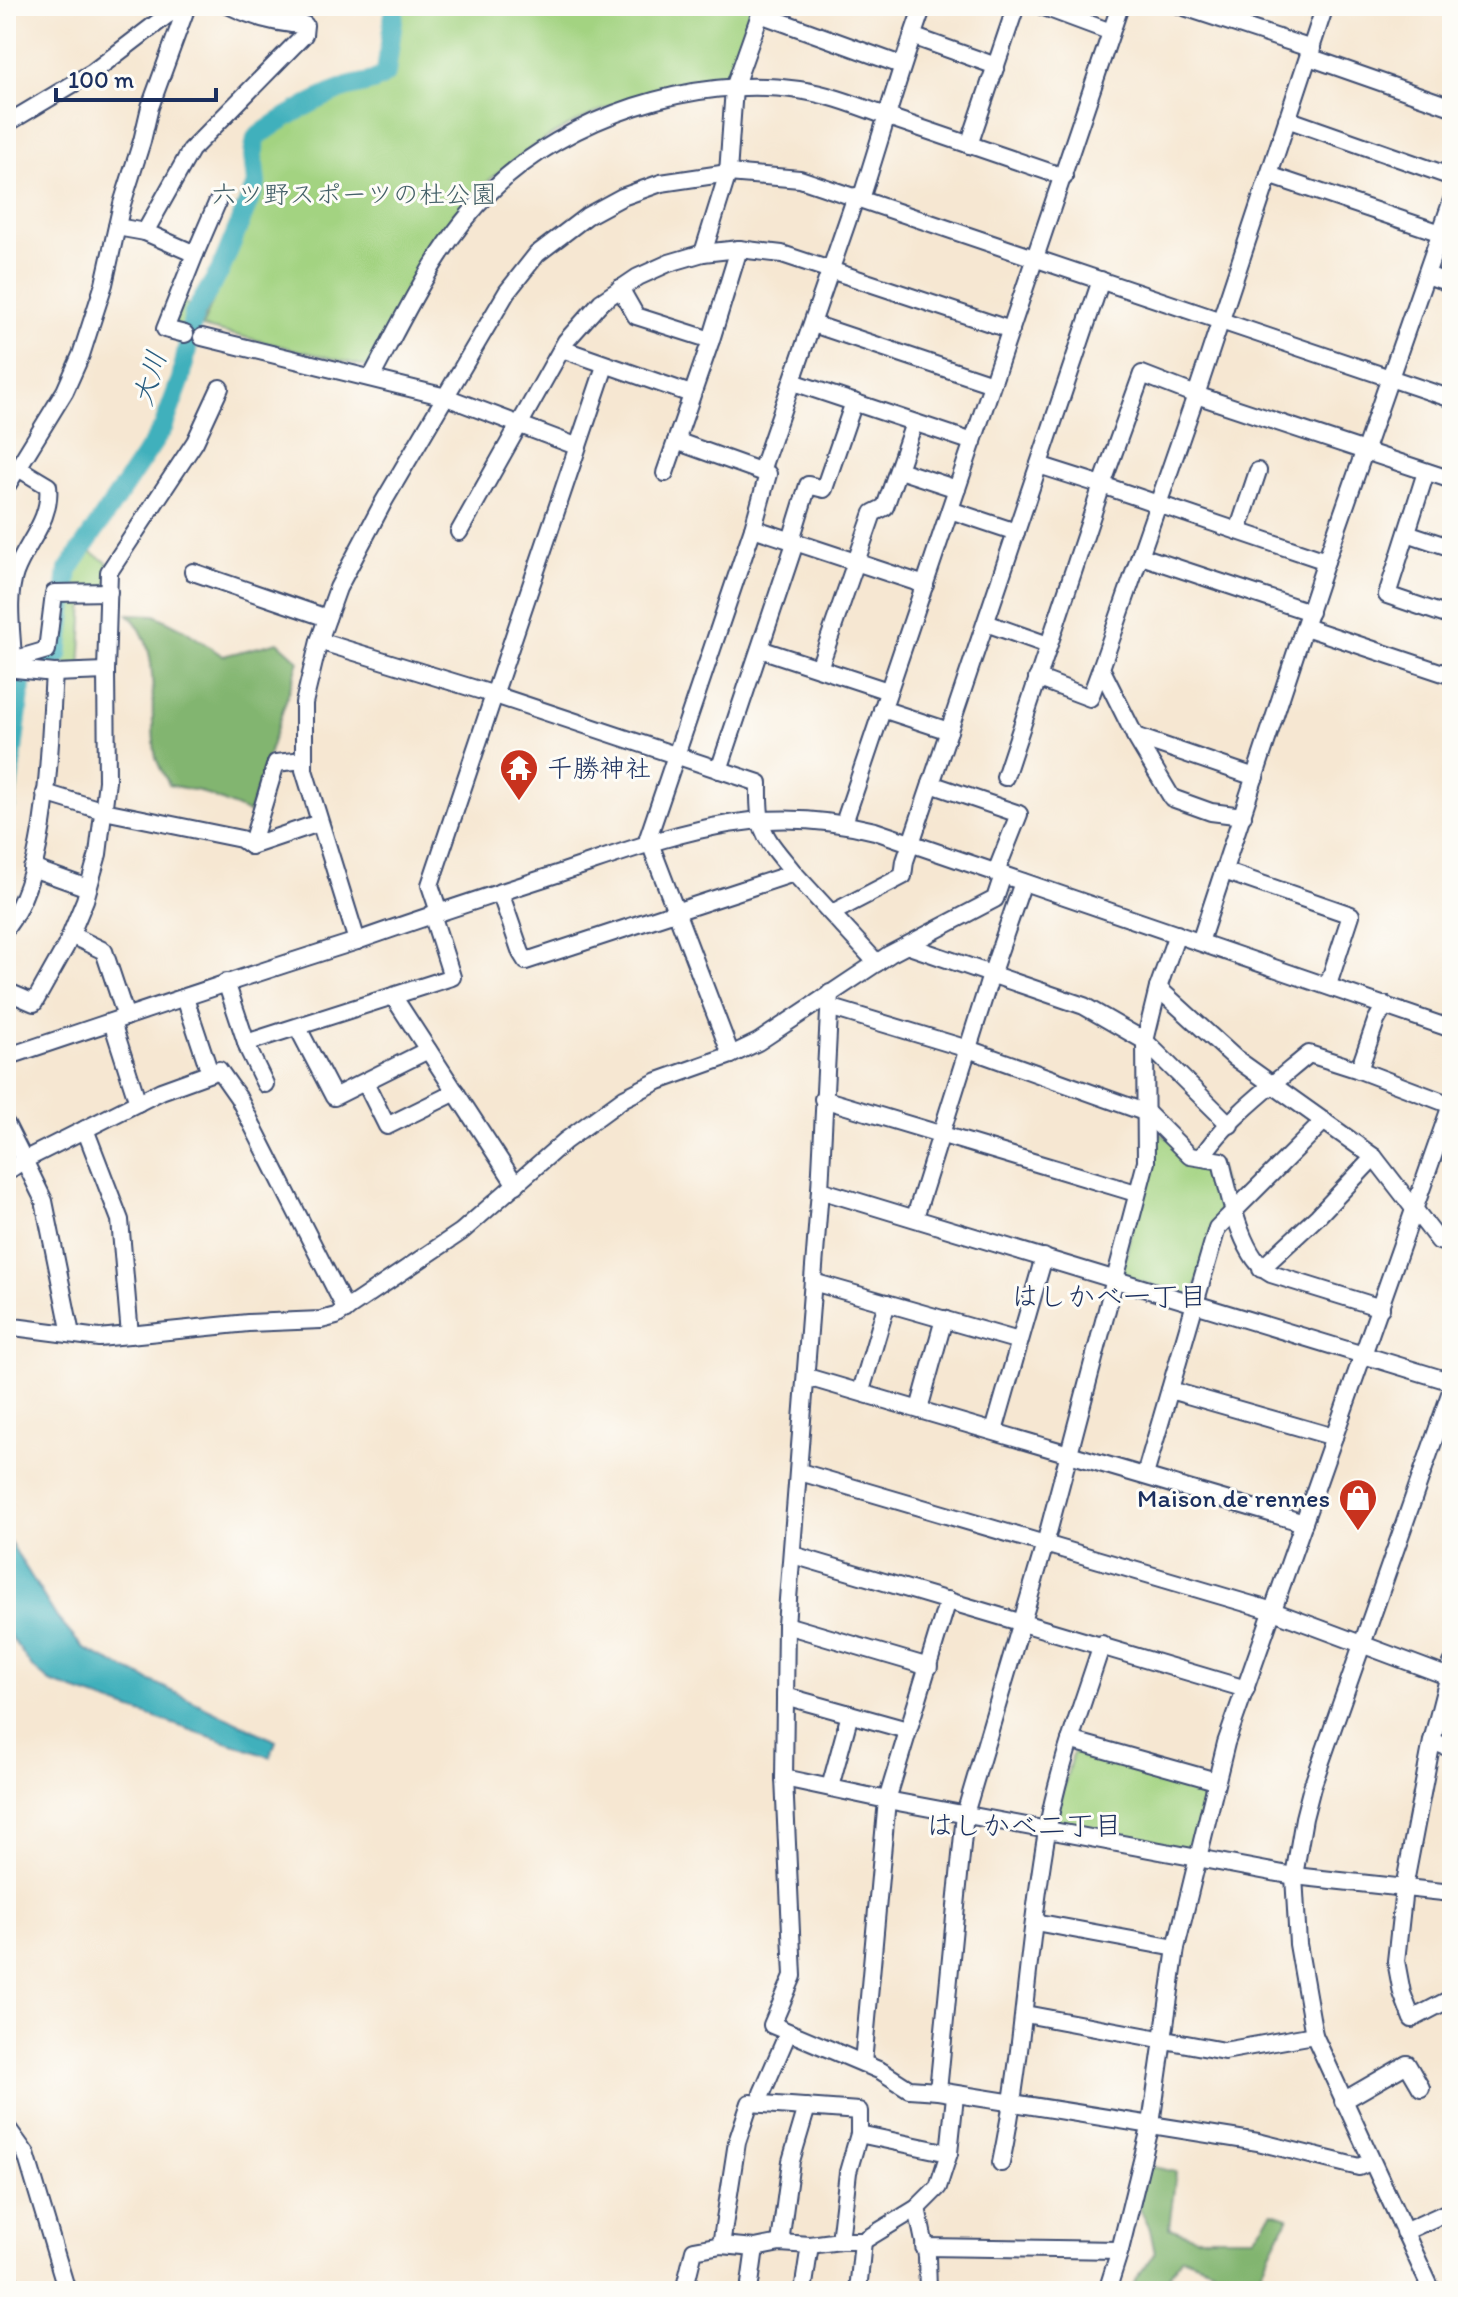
<svg xmlns="http://www.w3.org/2000/svg" width="1458" height="2297" font-family="Itim,'Klee One',sans-serif">
	<style>
		.green { fill: #a3d381; stroke: #5f8170; stroke-width: 2 }
		.forest { fill: #82b56f; stroke: #4e7266; stroke-width: 2 }
		.water { fill: #41b0bc; stroke: #2e708d; stroke-width: 2 }
		.lines { fill: none; stroke-linecap: round; stroke-linejoin: round }
		.river { stroke: #41b0bc; stroke-width: 20 }
		.minor-casing { stroke: #3c4b6f; stroke-width: 20 }
		.minor { stroke: #fff; stroke-width: 16 }
		.labels { text-anchor: middle; dominant-baseline: central; stroke-width: 6; stroke-linejoin: round; paint-order: stroke }
		.park-label { font-size: 26px; fill: #446068; stroke: #fdfcf7 }
		.poi-label { font-size: 26px; fill: #1b2f5e; stroke: #fdfcf7; text-anchor: start }
		.water-label { font-size: 28px; font-style: italic; fill: #285c7f; stroke: #fdfcf7 }
		.neighbourhood-label { font-size: 28px; fill: #1b2f5e; stroke: #fdfcf7 }
	</style>
	<rect width="100%" height="100%" fill="#fdfcf7"/>
	<filter id="ink" filterUnits="userSpaceOnUse"><feTurbulence type="fractalNoise" baseFrequency=".0125" numOctaves="2"/><feDisplacementMap in="SourceGraphic" scale="16" xChannelSelector="R" yChannelSelector="G"/><feConvolveMatrix kernelMatrix="1 2 1 2 8 2 1 2 1" color-interpolation-filters="sRGB"/></filter>
	<filter id="wash" filterUnits="userSpaceOnUse"><feTurbulence type="fractalNoise" baseFrequency=".006" numOctaves="4" result="noise"/><feDisplacementMap in="SourceGraphic" scale="32" xChannelSelector="R" yChannelSelector="G"/><feGaussianBlur stdDeviation="1.8" result="paint"/><feColorMatrix in="noise" values="0 0 0 0 0 0 0 0 0 0 0 0 0 0 0 0 0 1.4 0 .05"/><feComposite in="paint" operator="in"/></filter>
	<g filter="url(#wash)">
		<rect width="100%" height="100%" fill="#f6e7d2"/>
		<g class="green">
			<path d="M 397,6 L 755,6 L 729,82 C 695,86 661,90 628,101 C 563,121 490,169 449,223 C 416,267 393,318 368,367 L 202,327 L 260,186 L 258,148 L 262,138 L 336,96 L 381,81 L 390,70 Z"/>
			<path d="M 182,302 L 199,310 L 209,305 L 198,332 L 174,324 Z"/>
			<path d="M 85,548 L 111,565 L 107,591 L 69,591 L 70,572 Z"/>
			<path d="M 67,601 L 84,601 L 80,669 L 40,667 L 60,658 Z"/>
			<path d="M 1153,1130 L 1217,1164 L 1229,1206 L 1192,1294 L 1187,1296 L 1125,1277 L 1122,1273 Z"/>
			<path d="M 1080,1748 L 1211,1785 L 1194,1852 L 1054,1828 L 1072,1755 Z"/>
		</g>
		<g class="forest">
			<path d="M 128,614 L 155,615 L 183,629 L 223,656 L 278,642 L 299,661 L 249,813 L 199,791 L 169,785 C 165,776 158,766 156,757 C 146,710 166,651 128,614 Z"/>
			<path d="M 1149,2166 L 1176,2172 L 1169,2228 L 1195,2237 L 1254,2237 L 1273,2212 L 1288,2217 L 1259,2274 L 1229,2275 L 1182,2257 L 1158,2291 L 1131,2291 L 1136,2278 L 1155,2254 L 1150,2229 L 1137,2203 Z"/>
		</g>
		<path class="water" d="M 8,1539 L 57,1618 L 84,1649 L 276,1741 L 270,1757 L 50,1682 L 32,1667 L 6,1630 Z"/>
		<g class="lines">
			<path class="river" d="M 6,806 L 23,670 L 25,665 L 58,655 L 68,570 L 163,428 L 181,379 L 194,314 L 220,271 L 256,184 L 253,155 L 256,138 C 281,118 316,99 345,88 C 359,83 375,84 386,73 L 395,6"/>
		</g>
	</g>
	<g filter="url(#ink)">
		<g class="lines">
			<defs>
				<g id="minor">
					<path d="M 1041,6 L 1111,32"/>
					<path d="M 1181,6 L 1312,49"/>
					<path d="M 760,14 L 901,65"/>
					<path d="M 912,36 L 996,66"/>
					<path d="M 1309,57 L 1452,107"/>
					<path d="M 1287,119 L 1452,177"/>
					<path d="M 6,124 L 93,72 L 166,16 L 176,10 L 184,9"/>
					<path d="M 969,145 L 1016,6"/>
					<path d="M 1269,175 L 1441,233"/>
					<path d="M 861,199 C 882,134 900,69 923,6"/>
					<path d="M 117,227 L 145,232 L 195,254 L 165,329 L 185,334"/>
					<path d="M 145,232 L 191,150 L 304,35 L 305,25 C 277,24 255,18 230,6"/>
					<path d="M 703,253 L 728,173 L 734,88 L 763,6"/>
					<path d="M 195,254 L 217,203"/>
					<path d="M 1427,275 L 1452,284"/>
					<path d="M 620,288 L 636,316 L 711,340 L 665,473"/>
					<path d="M 813,324 L 992,384"/>
					<path d="M 202,337 L 446,397 L 576,446"/>
					<path d="M 711,340 L 739,249"/>
					<path d="M 562,349 L 691,394"/>
					<path d="M 371,378 C 406,313 438,242 492,190 C 566,117 696,74 799,90 C 834,95 865,109 897,120 C 953,139 1008,158 1064,177"/>
					<path d="M 793,382 L 973,442"/>
					<path d="M 676,441 L 768,474 L 753,528 L 648,838 L 731,1055"/>
					<path d="M 1039,465 L 1102,485 L 1142,374 L 1196,395 L 1452,480"/>
					<path d="M 899,470 L 957,489"/>
					<path d="M 761,471 L 856,196"/>
					<path d="M 1426,472 L 1387,595 L 1452,617"/>
					<path d="M 6,487 L 65,391 L 81,355 L 104,284 L 122,204 L 142,141 L 150,107 L 187,6"/>
					<path d="M 950,510 L 1016,532"/>
					<path d="M 753,528 L 925,585"/>
					<path d="M 1238,531 L 1258,471"/>
					<path d="M 459,532 L 566,341 L 601,302 L 638,277 L 669,263 L 703,253 L 739,249 L 782,254 L 1011,330"/>
					<path d="M 1407,533 L 1452,548"/>
					<path d="M 791,540 L 808,485 L 824,489 L 854,402"/>
					<path d="M 1141,556 L 1310,612"/>
					<path d="M 193,572 L 327,618"/>
					<path d="M 986,623 L 1048,645"/>
					<path d="M 1305,627 L 1452,676"/>
					<path d="M 319,641 L 492,694 L 759,783 C 758,834 763,834 794,873"/>
					<path d="M 760,649 L 888,691"/>
					<path d="M 13,660 C 12,632 6,599 15,573 C 26,543 52,520 48,486 L 18,468"/>
					<path d="M 10,667 L 13,660 L 47,650 L 54,593 L 109,592"/>
					<path d="M 6,668 L 54,673 L 106,671"/>
					<path d="M 819,668 L 873,513 L 885,507 L 914,423"/>
					<path d="M 1037,678 L 1090,698 L 1101,668"/>
					<path d="M 882,709 L 949,731"/>
					<path d="M 1135,736 L 1255,777"/>
					<path d="M 719,770 L 795,543"/>
					<path d="M 1005,777 L 1102,485 L 1326,561"/>
					<path d="M 931,784 L 1019,814 L 996,872"/>
					<path d="M 45,793 L 104,811 L 241,839 L 251,846 L 319,823"/>
					<path d="M 1243,816 L 1211,812 L 1172,798 L 1135,736 L 1101,668 L 1196,395 L 1325,6"/>
					<path d="M 844,823 L 1120,6"/>
					<path d="M 251,846 L 276,763 L 304,760"/>
					<path d="M 32,868 L 88,888"/>
					<path d="M 1224,871 L 1351,915 L 1328,985"/>
					<path d="M 500,892 L 521,953 L 526,961 L 794,873 L 877,963"/>
					<path d="M 439,912 L 430,885 L 605,366"/>
					<path d="M 832,913 L 903,876 L 905,861 L 1101,280"/>
					<path d="M 6,928 C 50,870 49,745 54,673"/>
					<path d="M 71,935 L 104,951 L 126,1017"/>
					<path d="M 357,941 C 424,917 492,895 560,873 C 672,836 755,800 875,831 L 1452,1029"/>
					<path d="M 1200,942 L 1326,561 L 1452,200"/>
					<path d="M 909,946 L 1084,1006 L 1145,1041 L 1230,1125"/>
					<path d="M 226,982 L 249,1051 L 265,1084"/>
					<path d="M 1158,988 L 1235,1058 L 1374,1157 L 1439,1241 L 1452,1245"/>
					<path d="M 6,991 L 34,1003 L 66,946 L 85,900 L 98,854 L 107,781 L 106,671 L 109,572 L 195,442 L 220,388"/>
					<path d="M 830,993 L 820,1190 L 786,1625 L 784,1778 L 793,1976 L 772,2025 L 881,2071 L 909,2089 L 938,2091 L 1258,2142 L 1359,2167 L 1370,2162"/>
					<path d="M 393,996 L 516,1185"/>
					<path d="M 185,998 L 210,1073"/>
					<path d="M 829,1007 L 968,1049 L 1147,1113 L 1190,1156 L 1221,1161 C 1229,1193 1241,1258 1271,1274 L 1381,1308"/>
					<path d="M 112,1022 L 138,1103"/>
					<path d="M 298,1028 L 334,1097 L 428,1050"/>
					<path d="M 246,1043 L 452,977 L 432,914"/>
					<path d="M 6,1057 C 123,1018 239,978 357,941 L 304,770 L 304,703 L 319,641 L 338,588 L 384,501 L 507,292 L 537,254 L 587,216 L 622,197 L 661,183 L 728,173 L 800,179 L 1452,399"/>
					<path d="M 365,1082 L 387,1126 L 456,1092"/>
					<path d="M 823,1099 L 1136,1193"/>
					<path d="M 6,1124 L 24,1160 L 6,1172"/>
					<path d="M 85,1129 L 120,1220 L 130,1335"/>
					<path d="M 1202,1157 C 1224,1121 1276,1082 1309,1054 L 1359,1070 L 1376,1021 L 1385,1005"/>
					<path d="M 820,1190 L 1452,1382"/>
					<path d="M 915,1217 L 991,975 L 1023,882"/>
					<path d="M 1261,1269 L 1318,1216 L 1374,1157"/>
					<path d="M 813,1282 L 1019,1341"/>
					<path d="M 6,1326 L 99,1338 L 248,1323 L 321,1320 L 336,1316 L 461,1232 L 565,1141 L 624,1098 L 658,1081 L 731,1055 L 758,1042 L 890,954 L 995,899 L 1003,875"/>
					<path d="M 71,1334 L 44,1201 L 24,1160 L 161,1091 L 219,1070 L 238,1097 L 346,1310"/>
					<path d="M 807,1377 L 1304,1523"/>
					<path d="M 1170,1390 L 1334,1437"/>
					<path d="M 861,1391 L 887,1303"/>
					<path d="M 919,1409 L 944,1319"/>
					<path d="M 994,1431 L 1044,1257"/>
					<path d="M 800,1472 L 1273,1611 L 1452,1678"/>
					<path d="M 1145,1475 L 1217,1228 L 1324,1121"/>
					<path d="M 793,1555 L 1246,1689"/>
					<path d="M 786,1625 L 929,1667"/>
					<path d="M 1452,1663 L 1432,1741 L 1404,1888 L 1396,1961 L 1402,1993 L 1412,2019 L 1452,1998"/>
					<path d="M 785,1696 L 907,1730"/>
					<path d="M 1070,1740 L 1216,1781"/>
					<path d="M 1432,1741 L 1452,1749"/>
					<path d="M 784,1778 L 887,1800 L 1294,1876 L 1452,1893"/>
					<path d="M 830,1787 L 850,1714"/>
					<path d="M 1035,1922 L 1176,1948"/>
					<path d="M 1025,2014 L 1224,2051 L 1314,2035"/>
					<path d="M 863,2063 L 887,1800 L 948,1600"/>
					<path d="M 938,2091 L 965,1814 L 1045,1544 L 1146,1162 L 1145,1041 L 1158,988 L 1177,934"/>
					<path d="M 762,2093 L 788,2033"/>
					<path d="M 1343,2101 L 1407,2064 L 1421,2088"/>
					<path d="M 6,2126 L 26,2154 L 67,2291"/>
					<path d="M 859,2134 L 949,2153"/>
					<path d="M 1001,2163 C 1024,2054 1027,1942 1047,1832 C 1058,1768 1082,1706 1102,1644"/>
					<path d="M 917,2208 L 927,2256 L 928,2291"/>
					<path d="M 1404,2232 L 1452,2210"/>
					<path d="M 780,2243 L 791,2161 L 807,2107"/>
					<path d="M 721,2245 L 737,2142 L 750,2103 L 859,2111 L 859,2134 L 848,2172 L 840,2241"/>
					<path d="M 924,2247 L 1120,2250"/>
					<path d="M 6,2276 L 15,2291"/>
					<path d="M 684,2291 L 694,2250 L 721,2245 L 755,2248 L 780,2243 L 810,2245 L 840,2241 L 863,2241 L 917,2208 L 938,2187 L 949,2153 L 955,2096"/>
					<path d="M 749,2291 L 755,2248"/>
					<path d="M 803,2291 L 810,2245"/>
					<path d="M 858,2291 L 863,2241"/>
					<path d="M 1107,2291 L 1120,2250 L 1151,2124 L 1176,1948 L 1226,1743 L 1451,1105 L 1359,1070"/>
					<path d="M 1432,2291 L 1314,2035 L 1298,1944 L 1294,1876 L 1304,1818 L 1312,1787 L 1452,1388"/>
				</g>
			</defs>
			<use href="#minor" class="minor-casing"/>
			<use href="#minor" class="minor"/>
		</g>
	</g>
	<defs>
		<symbol id="temple-pin" viewBox="-11 -11 22 30"><path d="M0 17L-7.5 6A9.5 9.5 0 1 1 7.5 6Z" fill="#c8321e" stroke="#fdfcf7"/><path d="M0-6L5-2H3V0L6.5 2.5H4V6H1.5V3h-3V6H-4V2.5H-6.5L-3 0V-2H-5Z" fill="#fff"/></symbol>
		<symbol id="shop-pin" viewBox="-11 -11 22 30"><path d="M0 17L-7.5 6A9.5 9.5 0 1 1 7.5 6Z" fill="#c8321e" stroke="#fdfcf7"/><path d="M-5-2.5h2.3a2.7 3.5 0 0 1 5.4 0H5L5.5 6h-11ZM-1.5-2.5h3a1.5 2.3 0 0 0-3 0Z" fill="#fff"/></symbol>
	</defs>
	<g fill-rule="evenodd">
		<use href="#temple-pin" x="497" y="746" width="44" height="60"/>
		<use href="#shop-pin" x="1336" y="1476" width="44" height="60"/>
	</g>
	<g class="labels">
		<g class="park-label">
			<text x="354" y="194">六ツ野スポーツの杜公園</text>
		</g>
		<g class="poi-label">
			<text x="547" y="768">千勝神社</text>
			<text x="1330" y="1498" text-anchor="end">Maison de rennes</text>
		</g>
		<g class="water-label">
			<text transform="translate(149 378) rotate(-73)">大川</text>
		</g>
		<g class="neighbourhood-label">
			<text x="1109" y="1296">はしかべ一丁目</text>
			<text x="1024" y="1825">はしかべ二丁目</text>
		</g>
	</g>
	<rect width="1458" height="2297" fill="none" stroke="#fdfcf7" stroke-width="32"/>
	<path d="M56 88v12h160v-12" fill="none" stroke="#1b2f5e" stroke-width="4"/>
	<text x="68" y="88" font-size="24" fill="#1b2f5e" stroke="#fdfcf7" stroke-width="6" paint-order="stroke">100 m</text>
</svg>
